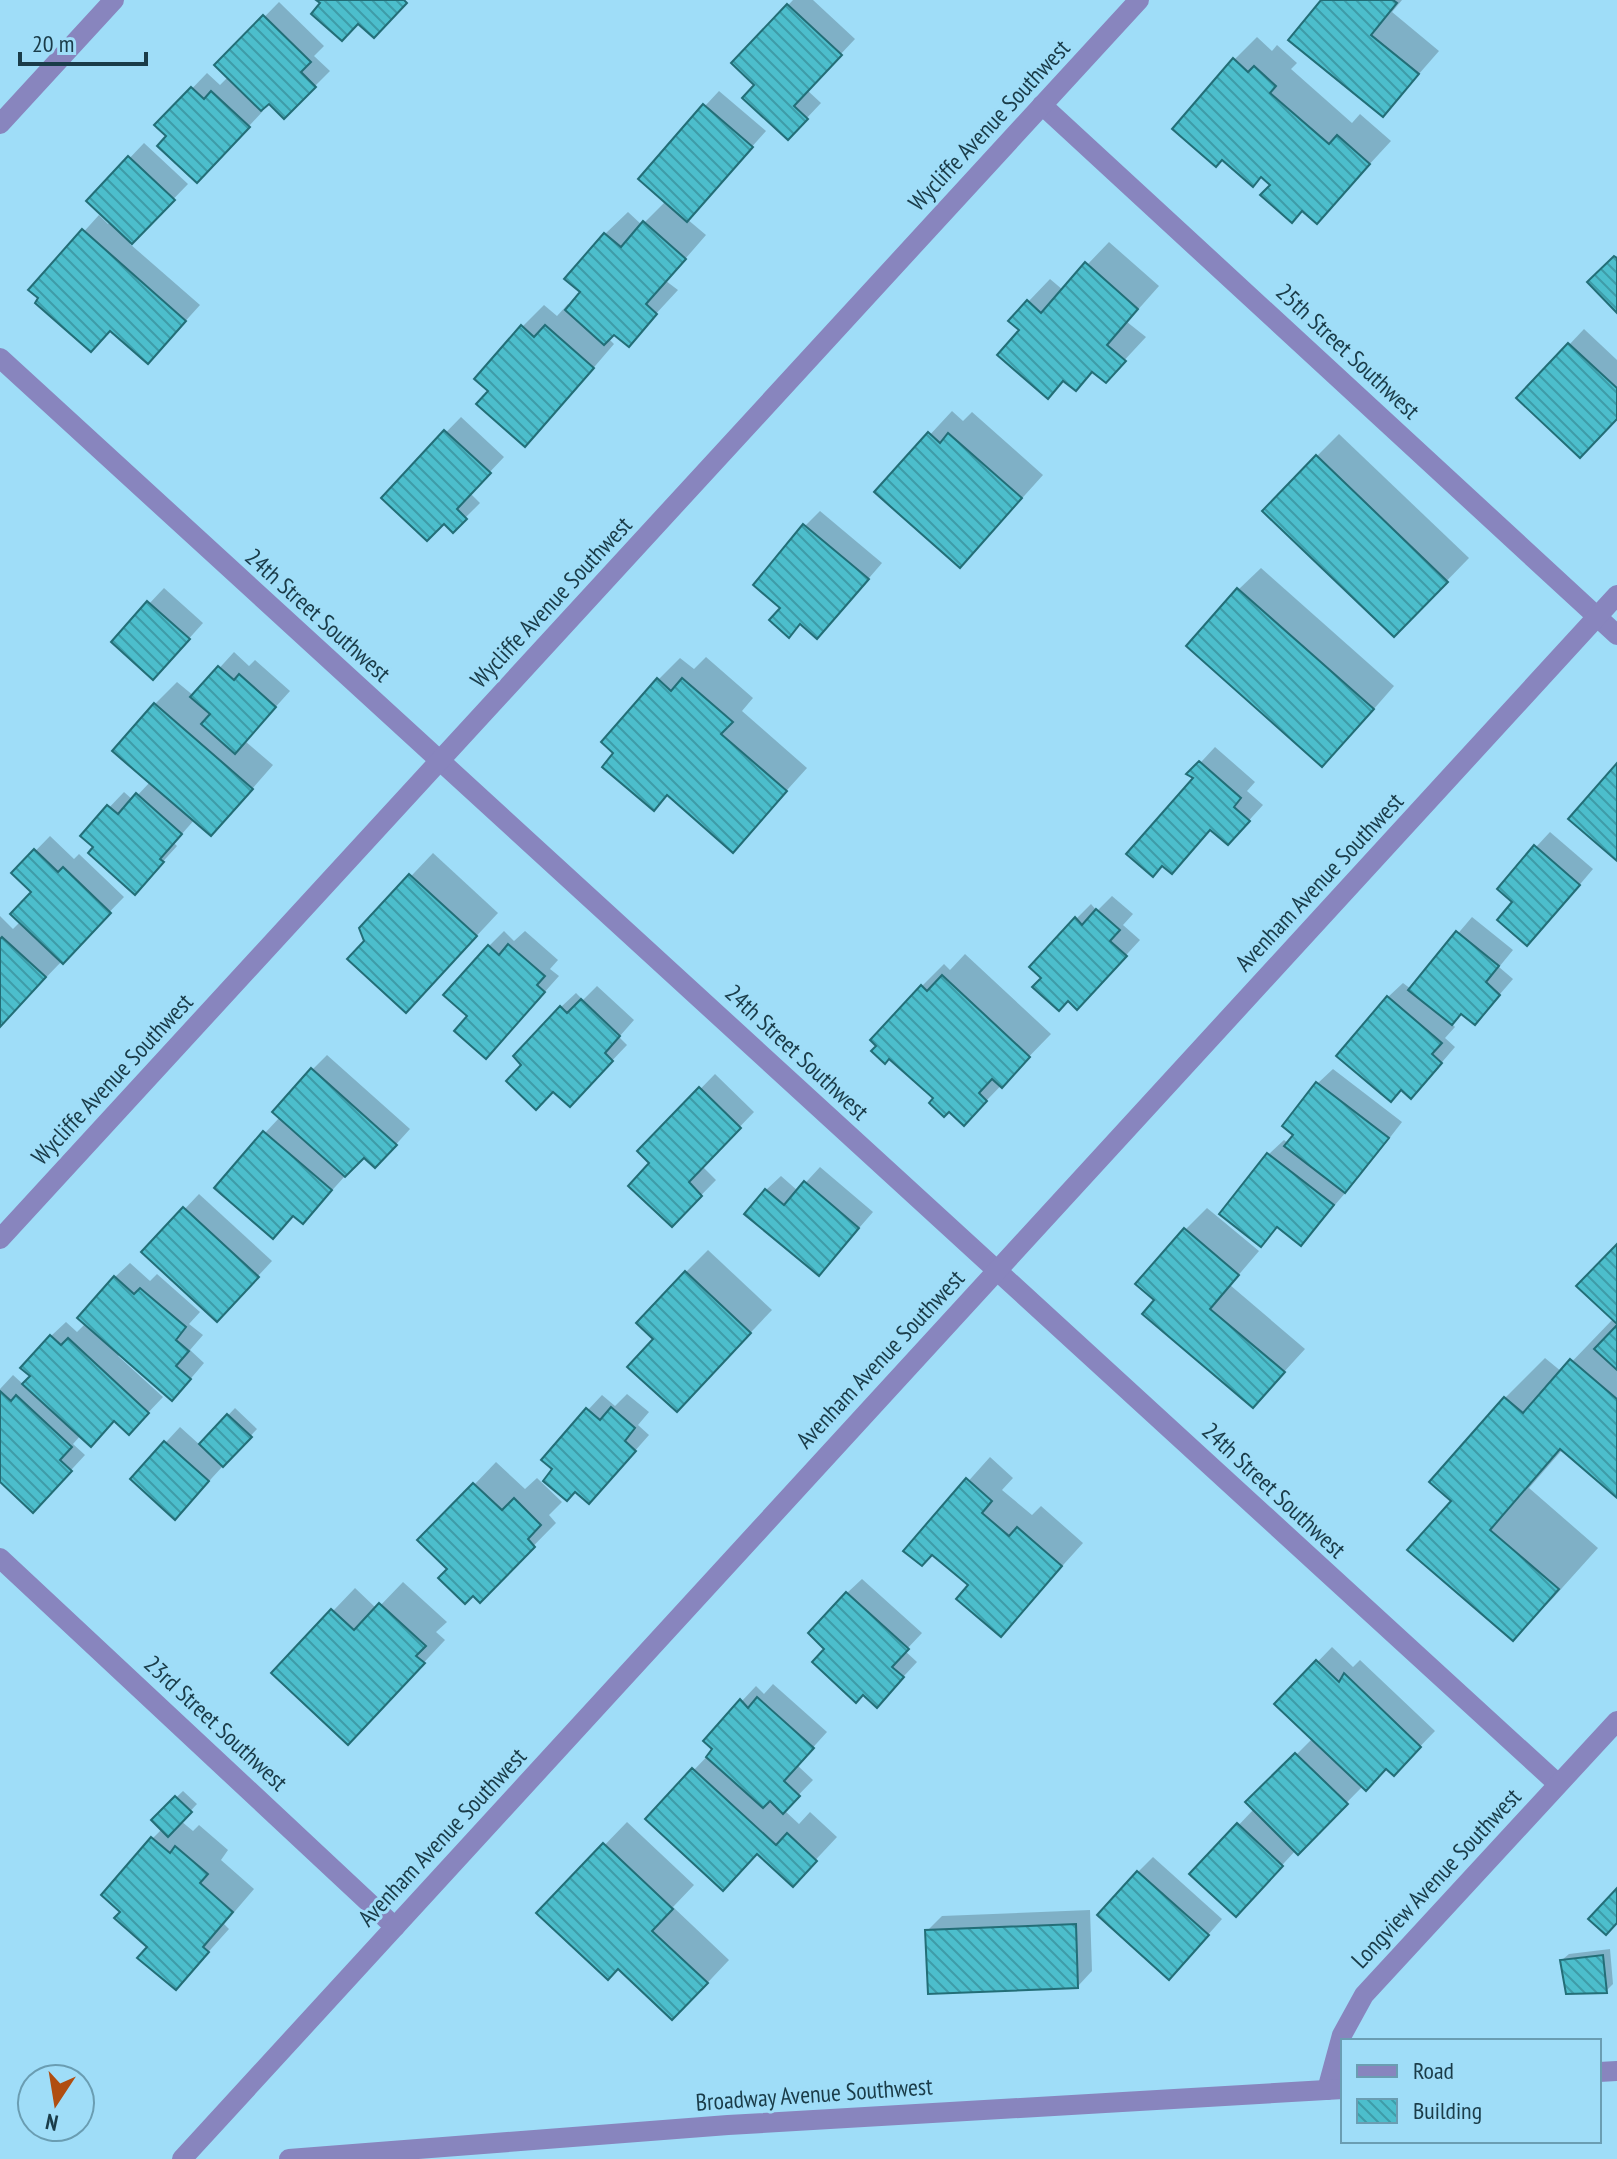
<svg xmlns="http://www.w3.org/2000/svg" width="1617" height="2159" font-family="'PT Sans Narrow',sans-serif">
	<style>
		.shadow { fill: #0003 }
		.building { fill: url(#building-back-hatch); stroke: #236e77; stroke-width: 2 }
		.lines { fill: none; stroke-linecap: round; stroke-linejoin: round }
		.minor { stroke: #8885be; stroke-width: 20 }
		.labels { text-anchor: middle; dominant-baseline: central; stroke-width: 6; stroke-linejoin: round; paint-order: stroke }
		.street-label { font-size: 24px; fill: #1a3c49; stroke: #9fddf8 }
	</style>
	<defs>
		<pattern id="building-back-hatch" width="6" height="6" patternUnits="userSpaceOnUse" patternTransform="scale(2)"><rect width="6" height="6" fill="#4cbecc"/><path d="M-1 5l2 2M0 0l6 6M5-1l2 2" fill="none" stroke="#3e9ca8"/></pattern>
	</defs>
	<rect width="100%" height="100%" fill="#9fddf8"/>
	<g class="shadow">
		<path d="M 793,0 L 813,0 L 855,39 L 807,90 L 821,103 L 788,138 L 757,85 L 734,63 Z"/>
		<path d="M 1324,0 L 1402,0 L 1392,12 L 1439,51 L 1383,115 Z"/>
		<path d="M 279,2 L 324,46 L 314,56 L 330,71 L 284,117 L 269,101 L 261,109 L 263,111 L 212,166 L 157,125 L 207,73 L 220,85 L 229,76 L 217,65 Z"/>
		<path d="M 1257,37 L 1272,51 L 1277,45 L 1297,63 L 1291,69 L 1352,123 L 1360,114 L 1391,141 L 1317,221 L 1273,184 L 1234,60 Z"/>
		<path d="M 719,91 L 766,131 L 687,219 L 706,235 L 666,281 L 678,290 L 628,344 L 614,332 L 608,338 L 614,344 L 547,422 L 491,391 L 522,327 L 544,305 L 557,316 L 568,304 L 571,306 L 583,292 L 567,279 L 605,234 L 628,212 L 642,225 L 666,201 L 705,106 Z"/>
		<path d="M 144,143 L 188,184 L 130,244 L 200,305 L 162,347 L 111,329 L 41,298 L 31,290 L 99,215 L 108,224 L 111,221 L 89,201 Z"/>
		<path d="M 1109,242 L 1159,286 L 1127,322 L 1146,337 L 1106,380 L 1094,370 L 1021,330 L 1028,302 L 1050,279 L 1063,290 Z"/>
		<path d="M 1584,329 L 1617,360 L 1617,417 L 1519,398 Z"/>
		<path d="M 952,411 L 963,421 L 972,412 L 1043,475 L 982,543 L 877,492 Z"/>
		<path d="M 461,417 L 504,457 L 470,493 L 480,503 L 453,530 L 444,521 L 383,497 Z"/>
		<path d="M 1339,434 L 1469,558 L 1394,635 L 1317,456 Z"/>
		<path d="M 820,511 L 882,563 L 832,621 L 783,607 L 805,526 Z"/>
		<path d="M 1261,568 L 1394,686 L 1345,742 L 1238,590 Z"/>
		<path d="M 164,588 L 203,623 L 168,662 L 113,642 Z"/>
		<path d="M 234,652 L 249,666 L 255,660 L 290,691 L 245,741 L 273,765 L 233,811 L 195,819 L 174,843 L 177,846 L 149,877 L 96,847 L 82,836 L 124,792 L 133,800 L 151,781 L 155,704 L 177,682 L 194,696 Z"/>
		<path d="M 706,657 L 753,698 L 742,711 L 807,768 L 733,850 L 668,794 L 654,809 L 616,753 L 658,680 L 680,658 L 694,669 Z"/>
		<path d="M 1215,747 L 1255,782 L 1247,791 L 1263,805 L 1242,828 L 1211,828 L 1163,864 L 1196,777 L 1190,774 Z"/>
		<path d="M 1550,832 L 1593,869 L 1542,929 L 1515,902 L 1536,847 Z"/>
		<path d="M 50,836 L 74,859 L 79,854 L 124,897 L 0,1025 L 0,916 L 13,929 L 21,921 L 34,891 L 14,873 Z"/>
		<path d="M 433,853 L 498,913 L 428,988 L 366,942 L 362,928 Z"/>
		<path d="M 1112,896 L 1133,914 L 1123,925 L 1140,940 L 1092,992 L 1044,978 L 1076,919 L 1091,904 L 1097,911 Z"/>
		<path d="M 1472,917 L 1513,950 L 1499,967 L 1513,979 L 1475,1023 L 1462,1012 L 1451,1023 L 1455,1027 L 1445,1038 L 1455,1047 L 1425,1082 L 1388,997 L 1403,983 L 1411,989 Z"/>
		<path d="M 504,931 L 514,941 L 525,931 L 558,960 L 550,969 L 559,976 L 500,1042 L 470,1016 L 489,946 Z"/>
		<path d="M 965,954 L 1051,1034 L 986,1101 L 936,1098 L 922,986 L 944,964 L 950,970 Z"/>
		<path d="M 597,986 L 634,1020 L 619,1037 L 627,1045 L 584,1090 L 554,1089 L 524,1065 L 561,1007 L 576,993 L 583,1000 Z"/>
		<path d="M 327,1055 L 410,1129 L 390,1151 L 364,1155 L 317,1207 L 265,1133 L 280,1117 L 312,1070 Z"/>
		<path d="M 1333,1069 L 1402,1122 L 1360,1176 L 1301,1244 L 1278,1226 L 1261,1244 L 1222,1213 L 1269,1154 L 1284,1140 L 1289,1144 L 1296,1134 L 1318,1083 Z"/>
		<path d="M 715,1074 L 754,1112 L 702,1166 L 716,1180 L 672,1225 L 652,1163 L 640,1151 Z"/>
		<path d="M 820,1167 L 873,1212 L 833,1258 L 766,1190 L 781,1176 L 798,1191 Z"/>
		<path d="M 199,1194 L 272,1261 L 231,1305 L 144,1252 Z"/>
		<path d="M 1207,1208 L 1259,1251 L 1230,1285 L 1305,1349 L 1253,1406 L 1157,1299 L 1185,1230 Z"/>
		<path d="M 1617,1247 L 1617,1496 L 1563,1449 L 1529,1488 L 1598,1548 L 1553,1598 L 1513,1638 L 1454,1500 L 1505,1398 L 1545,1358 L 1562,1372 L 1614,1318 Z"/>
		<path d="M 708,1250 L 772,1310 L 699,1387 L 656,1339 L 686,1272 Z"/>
		<path d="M 130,1263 L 150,1281 L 157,1274 L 200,1312 L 189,1324 L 203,1335 L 190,1350 L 204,1363 L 187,1383 L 121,1354 L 118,1356 L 163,1397 L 144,1417 L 115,1419 L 81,1435 L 73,1444 L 85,1455 L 48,1495 L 0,1479 L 0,1389 L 13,1375 L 24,1385 L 33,1376 L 51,1336 L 66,1322 L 77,1332 L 86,1323 L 115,1277 Z"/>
		<path d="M 627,1394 L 649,1412 L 638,1425 L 649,1435 L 604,1486 L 575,1490 L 588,1410 L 602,1395 L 615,1406 Z"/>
		<path d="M 235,1408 L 257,1429 L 189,1503 L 132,1479 L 180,1427 L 200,1445 Z"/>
		<path d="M 990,1457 L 1013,1478 L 1002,1490 L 1032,1515 L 1041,1506 L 1083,1543 L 1001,1634 L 970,1585 L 932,1553 L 906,1551 Z"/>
		<path d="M 496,1462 L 525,1489 L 537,1478 L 562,1502 L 549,1515 L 556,1523 L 480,1600 L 450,1569 L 474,1485 Z"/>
		<path d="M 862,1579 L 922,1633 L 905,1651 L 917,1662 L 891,1690 L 864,1693 L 827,1649 L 847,1593 Z"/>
		<path d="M 403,1582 L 447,1622 L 436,1632 L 445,1640 L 370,1720 L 274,1673 L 355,1588 L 377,1609 Z"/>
		<path d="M 1332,1647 L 1353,1667 L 1360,1660 L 1435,1731 L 1409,1758 L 1387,1767 L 1363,1786 L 1298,1852 L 1296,1850 L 1251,1899 L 1192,1874 L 1254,1809 L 1248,1803 L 1313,1738 L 1277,1704 Z"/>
		<path d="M 773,1684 L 827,1732 L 797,1765 L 813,1780 L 784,1810 L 799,1824 L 810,1812 L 837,1837 L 793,1884 L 694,1770 L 714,1749 L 742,1701 L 756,1686 L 764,1694 Z"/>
		<path d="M 183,1791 L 197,1804 L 181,1821 L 193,1831 L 199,1825 L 228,1850 L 221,1860 L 254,1889 L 224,1924 L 229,1929 L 176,1988 L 150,1947 L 123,1912 L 153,1838 L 162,1829 L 153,1820 Z"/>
		<path d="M 627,1822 L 694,1885 L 673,1907 L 729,1960 L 695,1996 L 618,1967 L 539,1913 Z"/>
		<path d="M 1153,1857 L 1222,1919 L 1184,1962 L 1138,1872 Z"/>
		<path d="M 1090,1910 L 1092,1971 L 1078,1986 L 927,1931 L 942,1916 Z"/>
		<path d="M 1610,1949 L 1613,1984 L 1606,1991 L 1562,1960 L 1569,1954 Z"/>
	</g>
	<g class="building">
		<path d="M 316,0 L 404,0 L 407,3 L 374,38 L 358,24 L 342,41 L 311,14 L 320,3 Z"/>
		<path d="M 1321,0 L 1393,0 L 1397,3 L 1371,35 L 1419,74 L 1383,117 L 1288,40 Z"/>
		<path d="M 787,4 L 842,55 L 794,106 L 808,119 L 788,140 L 742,98 L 754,85 L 731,63 Z"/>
		<path d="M 263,15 L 311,62 L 301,72 L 316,87 L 284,119 L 269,104 L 261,111 L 214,65 Z"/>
		<path d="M 1233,58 L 1248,72 L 1254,66 L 1276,86 L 1270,93 L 1329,144 L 1337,135 L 1370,164 L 1317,224 L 1302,211 L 1292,223 L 1260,195 L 1270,185 L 1261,177 L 1253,187 L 1222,160 L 1216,167 L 1172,129 Z"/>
		<path d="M 191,87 L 204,99 L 211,91 L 250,127 L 197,183 L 157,146 L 166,136 L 154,125 Z"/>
		<path d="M 703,104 L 753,147 L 687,222 L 638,179 Z"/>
		<path d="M 128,156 L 175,200 L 132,244 L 86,201 Z"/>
		<path d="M 643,221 L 686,259 L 646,304 L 657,314 L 629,347 L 614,335 L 604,345 L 565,310 L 580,292 L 564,279 L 604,233 L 621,247 Z"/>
		<path d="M 82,229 L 186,321 L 148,364 L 110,331 L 91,352 L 35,303 L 38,298 L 28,290 Z"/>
		<path d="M 1614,256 L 1617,258 L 1617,313 L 1587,282 Z"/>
		<path d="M 1085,262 L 1138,309 L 1107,345 L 1126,361 L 1106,383 L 1092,372 L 1076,391 L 1063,381 L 1048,399 L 997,355 L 1019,330 L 1008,321 L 1027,300 L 1041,313 Z"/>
		<path d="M 521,325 L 534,337 L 545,325 L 594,368 L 525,447 L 476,404 L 488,391 L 474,379 Z"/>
		<path d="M 1568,343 L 1617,388 L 1617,419 L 1580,458 L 1516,398 Z"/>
		<path d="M 444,430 L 491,473 L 457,509 L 467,519 L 453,533 L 444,524 L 427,541 L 381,498 Z"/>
		<path d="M 928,432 L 940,443 L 948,433 L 1022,498 L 960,568 L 874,492 Z"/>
		<path d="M 1316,455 L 1448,582 L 1394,637 L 1262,511 Z"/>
		<path d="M 803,524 L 869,579 L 817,639 L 800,624 L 789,638 L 769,620 L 780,608 L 753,585 Z"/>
		<path d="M 1237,588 L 1374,709 L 1322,767 L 1186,646 Z"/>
		<path d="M 147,601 L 190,639 L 153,680 L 111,642 Z"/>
		<path d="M 218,666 L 234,680 L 239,674 L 276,707 L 235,754 L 201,724 L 210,714 L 190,697 Z"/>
		<path d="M 657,678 L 671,691 L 682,678 L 733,722 L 721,734 L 787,791 L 733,853 L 667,795 L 654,811 L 602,767 L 613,753 L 601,742 Z"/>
		<path d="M 154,703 L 253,789 L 211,836 L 112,751 Z"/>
		<path d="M 1199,761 L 1241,798 L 1234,807 L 1250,821 L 1228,845 L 1210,830 L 1172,874 L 1162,866 L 1153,877 L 1126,854 L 1193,778 L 1186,774 Z"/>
		<path d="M 1617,763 L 1617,861 L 1568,819 Z"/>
		<path d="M 136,793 L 182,834 L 160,859 L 164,862 L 135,895 L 88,853 L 93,847 L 80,836 L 107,805 L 118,814 Z"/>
		<path d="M 1534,845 L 1580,885 L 1527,946 L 1497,920 L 1512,902 L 1497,889 Z"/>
		<path d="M 34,849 L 58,872 L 63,867 L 111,913 L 63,964 L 10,914 L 31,892 L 11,873 Z"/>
		<path d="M 409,874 L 477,936 L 406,1013 L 347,959 L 364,941 L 359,928 Z"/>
		<path d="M 1096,909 L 1120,930 L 1110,941 L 1127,956 L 1077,1010 L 1068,1001 L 1059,1011 L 1032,987 L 1041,978 L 1029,967 L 1075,917 L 1082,925 Z"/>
		<path d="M 1456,931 L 1499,966 L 1486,982 L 1500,995 L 1475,1025 L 1461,1014 L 1452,1025 L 1408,990 Z"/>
		<path d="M 2,937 L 46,977 L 0,1027 L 0,939 Z"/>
		<path d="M 508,944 L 545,976 L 537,985 L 545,992 L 486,1059 L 454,1031 L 467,1016 L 443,995 L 488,945 L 499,955 Z"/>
		<path d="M 942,975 L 1030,1057 L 1002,1088 L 992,1079 L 979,1093 L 987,1101 L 964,1126 L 949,1112 L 944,1117 L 929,1103 L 933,1098 L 889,1059 L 885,1064 L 871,1051 L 876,1046 L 870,1040 L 921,985 L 927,991 Z"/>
		<path d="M 1387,996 L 1442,1043 L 1432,1054 L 1442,1063 L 1411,1099 L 1401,1090 L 1391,1102 L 1336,1056 Z"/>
		<path d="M 581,999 L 620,1036 L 605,1053 L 613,1061 L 570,1107 L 553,1092 L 536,1110 L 506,1081 L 521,1065 L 513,1056 L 560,1006 L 567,1013 Z"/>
		<path d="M 311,1068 L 397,1145 L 375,1168 L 364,1158 L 345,1177 L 272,1112 Z"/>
		<path d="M 1316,1082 L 1389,1138 L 1345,1193 L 1284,1146 L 1293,1135 L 1282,1126 Z"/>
		<path d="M 699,1087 L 741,1128 L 689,1182 L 702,1196 L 672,1227 L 628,1186 L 649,1163 L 637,1151 Z"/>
		<path d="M 263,1131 L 332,1190 L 303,1224 L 293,1216 L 273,1239 L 214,1188 Z"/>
		<path d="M 1267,1153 L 1334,1205 L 1301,1246 L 1277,1227 L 1261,1247 L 1219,1214 Z"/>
		<path d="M 804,1181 L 859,1228 L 819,1276 L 744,1214 L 765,1189 L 784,1205 Z"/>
		<path d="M 183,1207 L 259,1277 L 217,1322 L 141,1252 Z"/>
		<path d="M 1184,1228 L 1239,1275 L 1210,1309 L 1285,1372 L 1253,1408 L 1142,1314 L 1154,1300 L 1135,1284 Z"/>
		<path d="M 1617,1244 L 1617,1324 L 1576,1286 Z"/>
		<path d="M 685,1271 L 751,1333 L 677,1412 L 627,1367 L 653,1339 L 636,1323 Z"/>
		<path d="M 114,1276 L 134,1294 L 140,1288 L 186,1327 L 176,1340 L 189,1351 L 176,1366 L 191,1379 L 172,1401 L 77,1318 Z"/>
		<path d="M 1617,1325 L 1617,1370 L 1594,1349 Z"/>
		<path d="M 50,1335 L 61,1345 L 68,1338 L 149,1413 L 129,1435 L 114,1421 L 91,1447 L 22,1384 L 30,1376 L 20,1368 Z"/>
		<path d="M 1570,1359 L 1617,1399 L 1617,1498 L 1560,1449 L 1490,1530 L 1559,1589 L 1513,1641 L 1407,1550 L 1451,1501 L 1429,1482 L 1504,1397 L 1523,1413 Z"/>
		<path d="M 0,1391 L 11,1401 L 16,1395 L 72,1447 L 60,1460 L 72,1471 L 33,1513 L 0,1482 Z"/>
		<path d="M 611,1407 L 635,1428 L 625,1441 L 636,1451 L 589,1504 L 575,1492 L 567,1501 L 543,1481 L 552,1469 L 541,1460 L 586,1408 L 600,1420 Z"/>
		<path d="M 227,1414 L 252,1437 L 223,1467 L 199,1444 Z"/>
		<path d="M 164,1441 L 209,1481 L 175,1520 L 130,1479 Z"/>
		<path d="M 966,1478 L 992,1501 L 982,1513 L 1009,1536 L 1017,1527 L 1062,1566 L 1001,1637 L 956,1599 L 968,1585 L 932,1555 L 922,1566 L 903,1551 Z"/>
		<path d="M 473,1483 L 502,1510 L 514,1498 L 541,1525 L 528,1539 L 535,1547 L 480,1603 L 473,1596 L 465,1604 L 438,1578 L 447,1569 L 417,1540 Z"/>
		<path d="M 846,1592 L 909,1649 L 892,1667 L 904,1677 L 877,1708 L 863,1695 L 856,1703 L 812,1662 L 824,1649 L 808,1633 Z"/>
		<path d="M 379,1603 L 426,1646 L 416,1656 L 425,1663 L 348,1745 L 271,1673 L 331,1609 L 354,1630 Z"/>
		<path d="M 1316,1660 L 1339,1682 L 1344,1673 L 1421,1747 L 1394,1776 L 1386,1769 L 1366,1791 L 1274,1704 Z"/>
		<path d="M 757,1697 L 814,1748 L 784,1781 L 800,1796 L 783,1814 L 770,1801 L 763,1808 L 706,1757 L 712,1749 L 703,1741 L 740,1699 L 748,1708 Z"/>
		<path d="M 1295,1753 L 1348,1804 L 1298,1855 L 1245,1802 Z"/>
		<path d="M 692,1768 L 776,1845 L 787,1833 L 817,1861 L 793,1887 L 757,1854 L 723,1891 L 645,1819 Z"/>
		<path d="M 175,1796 L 192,1812 L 168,1837 L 151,1820 Z"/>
		<path d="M 1237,1823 L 1283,1866 L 1236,1917 L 1189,1874 Z"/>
		<path d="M 151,1837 L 170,1853 L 175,1846 L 208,1874 L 200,1883 L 233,1912 L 203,1947 L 209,1952 L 176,1990 L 137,1958 L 147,1947 L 114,1918 L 120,1912 L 101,1895 Z"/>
		<path d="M 603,1843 L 673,1909 L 652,1931 L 708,1983 L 672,2020 L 618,1969 L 608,1980 L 536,1913 Z"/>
		<path d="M 1137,1871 L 1209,1935 L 1169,1980 L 1097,1915 Z"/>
		<path d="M 1617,1888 L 1617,1923 L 1606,1935 L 1588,1919 Z"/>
		<path d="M 1076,1924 L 1078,1988 L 928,1994 L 925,1930 Z"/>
		<path d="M 1603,1955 L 1607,1993 L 1566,1994 L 1560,1960 Z"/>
	</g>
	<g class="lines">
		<g class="minor">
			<path d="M 1042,105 L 1617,635"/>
			<path d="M 0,124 L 114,0"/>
			<path d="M 0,358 L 1558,1784"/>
			<path d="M 0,1239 L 1139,0"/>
			<path d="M 0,1558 L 395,1927"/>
			<path d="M 1599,2072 L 1617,2071"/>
			<path d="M 1327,2090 L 1342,2035 L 1364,1995 L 1617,1721"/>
			<path d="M 182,2159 L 1617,595"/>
			<path d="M 289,2159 L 728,2125 L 1343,2089"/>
		</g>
	</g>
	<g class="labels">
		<g class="street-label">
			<text transform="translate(989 125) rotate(-47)">Wycliffe Avenue Southwest</text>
			<text transform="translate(1348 351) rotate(43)">25th Street Southwest</text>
			<text transform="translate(551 602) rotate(-47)">Wycliffe Avenue Southwest</text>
			<text transform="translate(318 615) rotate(42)">24th Street Southwest</text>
			<text transform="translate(1319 882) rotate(-47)">Avenham Avenue Southwest</text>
			<text transform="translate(797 1052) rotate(43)">24th Street Southwest</text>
			<text transform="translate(112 1079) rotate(-47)">Wycliffe Avenue Southwest</text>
			<text transform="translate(880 1359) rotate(-47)">Avenham Avenue Southwest</text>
			<text transform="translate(1274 1490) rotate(43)">24th Street Southwest</text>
			<text transform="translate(216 1723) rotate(43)">23rd Street Southwest</text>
			<text transform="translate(442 1837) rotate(-47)">Avenham Avenue Southwest</text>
			<text transform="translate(1436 1878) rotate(-47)">Longview Avenue Southwest</text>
			<text transform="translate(814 2094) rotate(-4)">Broadway Avenue Southwest</text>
		</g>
	</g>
	<rect x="1341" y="2039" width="260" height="104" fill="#9fddf8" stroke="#6a9db2" stroke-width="2"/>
	<rect x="1357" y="2065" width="40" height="12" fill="#8885be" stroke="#6a9db2" stroke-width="2"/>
	<text x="1413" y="2079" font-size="24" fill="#1a3c49">Road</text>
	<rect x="1357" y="2099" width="40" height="24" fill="url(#building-back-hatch)" stroke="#6a9db2" stroke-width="2"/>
	<text x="1413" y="2119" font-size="24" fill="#1a3c49">Building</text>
	<g transform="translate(56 2103) rotate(192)"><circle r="38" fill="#9fddf8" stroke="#6a9db2" stroke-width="2"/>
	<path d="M0-6L14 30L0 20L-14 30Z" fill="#b04e11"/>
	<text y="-12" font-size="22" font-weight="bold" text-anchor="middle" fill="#1a3c49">N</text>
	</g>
	<path d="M20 52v12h126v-12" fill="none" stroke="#1a3c49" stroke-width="4"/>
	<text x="32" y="52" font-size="24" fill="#1a3c49" stroke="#9fddf8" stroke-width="6" paint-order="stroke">20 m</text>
</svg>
